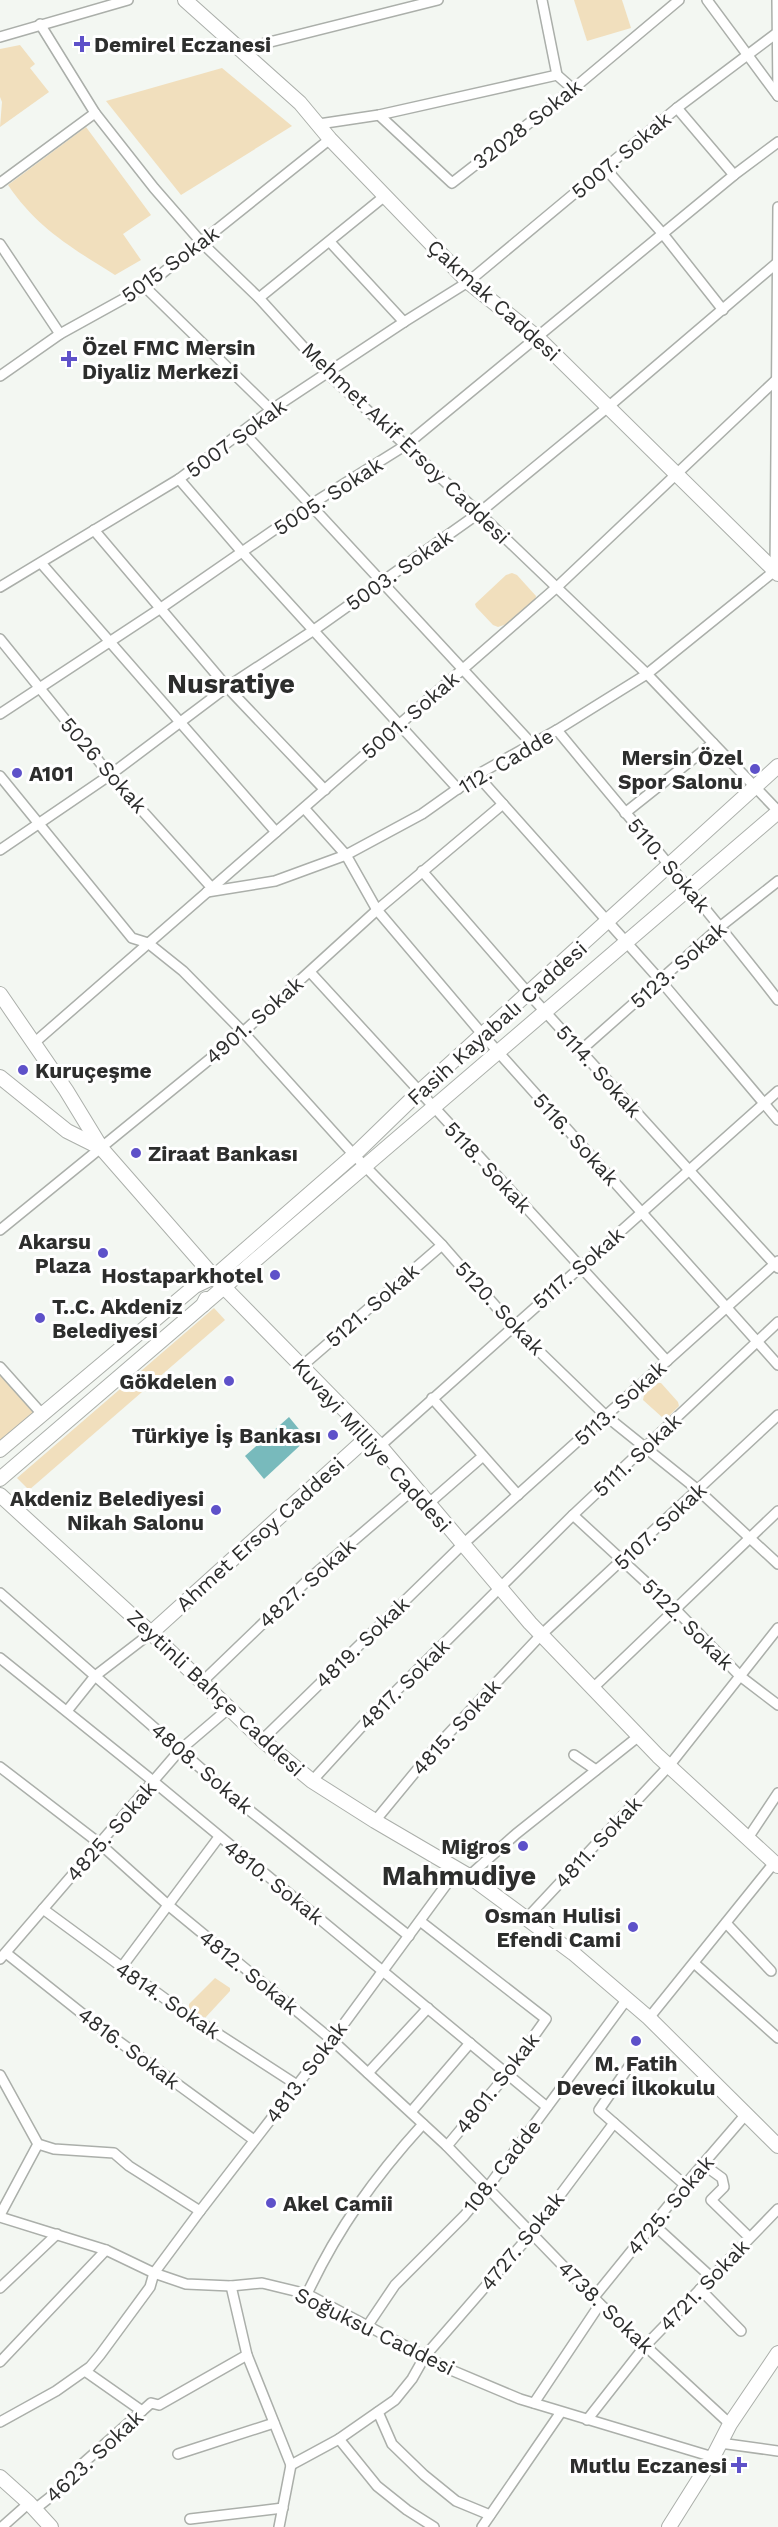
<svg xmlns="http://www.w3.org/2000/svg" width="778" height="2527" font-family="'Work Sans',sans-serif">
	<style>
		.green { fill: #f1dfbd }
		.water { fill: #78babc }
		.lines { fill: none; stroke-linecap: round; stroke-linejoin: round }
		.street-casing { stroke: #abafaa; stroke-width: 12 }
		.secondary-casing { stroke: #abafaa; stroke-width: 16 }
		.street { stroke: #fff; stroke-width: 9 }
		.secondary { stroke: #fff; stroke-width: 14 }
		.poi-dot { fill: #5e51c9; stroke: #fff; stroke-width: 2 }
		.labels { text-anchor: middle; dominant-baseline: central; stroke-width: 6; stroke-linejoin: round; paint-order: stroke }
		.poi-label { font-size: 21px; font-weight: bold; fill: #2d2e2d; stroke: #fff; text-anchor: end }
		.street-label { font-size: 21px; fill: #2d2e2d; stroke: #fff }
		.district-label { font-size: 27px; font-weight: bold; fill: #2d2e2d; stroke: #fff }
	</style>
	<rect width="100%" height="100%" fill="#f3f7f2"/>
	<g class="green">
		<path d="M 574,0 L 622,0 L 631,28 L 587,41 Z"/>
		<path d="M 20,45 L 35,64 L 30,68 L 49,92 L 0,127 L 2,102 L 0,97 L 0,49 Z"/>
		<path d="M 222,68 L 292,126 L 181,195 L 106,101 Z"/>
		<path d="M 86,127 L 151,215 L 123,234 L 141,260 L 115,275 C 72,248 37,228 8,185 Z"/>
		<path d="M 512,573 L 517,575 L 536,596 L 535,601 L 507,624 L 498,627 L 493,625 L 476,607 L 475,604 L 506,575 Z"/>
		<path d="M 214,1308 L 225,1320 L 29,1490 L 17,1478 Z"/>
		<path d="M 0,1371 L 36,1413 L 0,1442 Z"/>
		<path d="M 658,1383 L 661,1383 L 678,1402 L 679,1406 L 668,1417 L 663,1418 L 643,1400 L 644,1395 Z"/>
		<path d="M 215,1978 L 230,1988 L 230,1991 L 205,2018 L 189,2008 L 189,2004 Z"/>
	</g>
	<path class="water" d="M 289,1417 L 307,1439 L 264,1479 L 245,1456 Z"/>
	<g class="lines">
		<defs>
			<g id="street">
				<path d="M 542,0 L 557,75"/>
				<path d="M 707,0 L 778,96"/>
				<path d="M 777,0 L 778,96"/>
				<path d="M 40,24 L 95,113 L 154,188 L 202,243 L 259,298 L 328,374 L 479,513 L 647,674 L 778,811"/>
				<path d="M 0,37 L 128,0"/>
				<path d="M 238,50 L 438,0"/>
				<path d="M 677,108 L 734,175"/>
				<path d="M 379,115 L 452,183 L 573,89 L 679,0"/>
				<path d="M 319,124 L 379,115 L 557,75 L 573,89"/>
				<path d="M 605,168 L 663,234 L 723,310"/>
				<path d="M 0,183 L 95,113"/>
				<path d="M 330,242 L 404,322"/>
				<path d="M 0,244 L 60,334"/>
				<path d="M 145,287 L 271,410"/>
				<path d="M 259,298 L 386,195"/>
				<path d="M 0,376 L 60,334 L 145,287 L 330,139"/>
				<path d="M 243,432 L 532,744"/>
				<path d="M 179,479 L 242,552 L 458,789"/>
				<path d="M 94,530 L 227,687 L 325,790"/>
				<path d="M 41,563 L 276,832"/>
				<path d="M 775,571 L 778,207"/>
				<path d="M 0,587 L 179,479 L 271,410 L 404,322 L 468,282 L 677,108 L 778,32"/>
				<path d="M 0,639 L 110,775 L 212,888"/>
				<path d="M 0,714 L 161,608 L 310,505 L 406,445 L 734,175 L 778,142"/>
				<path d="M 557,730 C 631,820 707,908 778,1000"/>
				<path d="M 477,775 L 660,980 L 778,1120"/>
				<path d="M 0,776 L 132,938 L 148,943 L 183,971 L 243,1032 L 354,1155 L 442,1245 L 513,1326 L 606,1416 L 698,1490 L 778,1564"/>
				<path d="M 304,808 L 346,855 L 377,910 L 483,1035 L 778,1365"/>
				<path d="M 625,813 L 713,743"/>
				<path d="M 0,850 L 110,775 L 227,687 L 314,630 L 479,513 L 608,407 L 778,262"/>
				<path d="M 422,871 L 529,994 L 778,1268"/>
				<path d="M 207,892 L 275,881 L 346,855 L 422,814 L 477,775 L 557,730 L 647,674 L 777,569"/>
				<path d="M 310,972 L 667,1361"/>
				<path d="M 34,1043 L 557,587 L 778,378"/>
				<path d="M 580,1051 L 721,926 L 778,881"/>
				<path d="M 0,1230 L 243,1032 L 377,910 L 503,804"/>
				<path d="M 302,1366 L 442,1245"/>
				<path d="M 0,1367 L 42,1414"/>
				<path d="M 432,1398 L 518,1495"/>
				<path d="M 380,1446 L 778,1091"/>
				<path d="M 428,1504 L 483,1456"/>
				<path d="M 573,1515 L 675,1609 L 740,1676 L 778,1705"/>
				<path d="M 0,1593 L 244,1806 L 409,1936"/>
				<path d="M 0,1658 L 153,1781 L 547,2107"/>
				<path d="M 202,1682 L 310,1578 L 415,1488"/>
				<path d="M 593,1688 L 778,1511"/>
				<path d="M 67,1711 L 95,1676 L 151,1633"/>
				<path d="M 262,1740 L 462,1545 L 778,1261"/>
				<path d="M 574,1755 L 596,1770"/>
				<path d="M 0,1767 L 99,1843 L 168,1905 L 332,2040 L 447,2146 L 600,2304 L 730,2424"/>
				<path d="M 312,1781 L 374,1713 L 573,1515 L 778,1322"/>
				<path d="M 375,1821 L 435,1748 L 541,1635 L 778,1415"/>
				<path d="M 748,1838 L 778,1793"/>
				<path d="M 469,1876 L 516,1834 L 639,1736"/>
				<path d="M 43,1909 L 175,2006 L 297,2085"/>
				<path d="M 527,1918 L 669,1766 L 778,1628"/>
				<path d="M 420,1921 L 546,2019 L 507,2074 L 447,2146"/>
				<path d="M 726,1923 L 771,1971"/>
				<path d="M 6,1953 L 99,2027 L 254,2140"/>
				<path d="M 0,1959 L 180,1750 L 228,1709"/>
				<path d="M 694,1963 L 778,2038"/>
				<path d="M 121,1968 L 219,1837"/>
				<path d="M 649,2018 L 774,1863"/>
				<path d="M 630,2065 L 599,2110 L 685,2185"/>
				<path d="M 368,2073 L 428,2008"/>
				<path d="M 0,2075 L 38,2144 L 54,2149 L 114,2153 L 129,2166 L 200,2211"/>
				<path d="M 411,2112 L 470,2043"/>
				<path d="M 704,2165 L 722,2178 L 724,2187 L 711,2200 L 749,2237"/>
				<path d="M 0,2215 L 38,2144"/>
				<path d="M 0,2217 L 106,2250 L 154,2273 L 186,2284 L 231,2286 L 262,2283 L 307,2294 L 451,2370 L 520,2399 L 713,2457"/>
				<path d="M 653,2224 L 711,2277"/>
				<path d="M 231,2286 L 247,2355 L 291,2465"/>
				<path d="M 0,2288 L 57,2234"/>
				<path d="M 700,2289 L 741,2331"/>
				<path d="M 307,2294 C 338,2228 374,2178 423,2124"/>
				<path d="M 595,2296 L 685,2185 L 747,2113"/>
				<path d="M 368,2325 L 395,2285 L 464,2216 L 488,2187 L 627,1999"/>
				<path d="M 0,2362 L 106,2250"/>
				<path d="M 85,2371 L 142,2411"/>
				<path d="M 534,2403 L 600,2304"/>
				<path d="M 378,2412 L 392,2444 L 424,2475 L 456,2501 L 490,2515"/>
				<path d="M 587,2420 L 645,2346 L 778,2209"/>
				<path d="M 0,2422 L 56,2391 L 90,2367 L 100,2355 L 150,2287 L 154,2273 L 200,2211 L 332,2040 L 457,1870"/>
				<path d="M 339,2439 L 377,2486 L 407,2510 L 434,2527"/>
				<path d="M 720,2443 L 778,2451"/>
				<path d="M 178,2454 L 274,2423"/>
				<path d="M 291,2465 L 339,2439 L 395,2400 L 412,2379 L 425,2356 L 531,2234 L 614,2123"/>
				<path d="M 35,2509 L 72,2480 L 80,2466 L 151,2403 L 159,2405 L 247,2355"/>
				<path d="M 190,2519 L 283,2508"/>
				<path d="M 2,2527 L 29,2503"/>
				<path d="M 279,2527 L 291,2465"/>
				<path d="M 482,2527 L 561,2412"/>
			</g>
			<g id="secondary">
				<path d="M 185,0 L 300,103 L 330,139 L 468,282 L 537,337 L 778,574"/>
				<path d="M 0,994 L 66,1090 L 102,1149 L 214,1277 L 380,1446 L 530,1623 L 658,1756 L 778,1866"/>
				<path d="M 0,1077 L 67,1131 L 101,1148"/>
				<path d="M 203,1305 L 778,812"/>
				<path d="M 0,1450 L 195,1286 L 214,1277 L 354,1155 L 419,1092 L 778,766"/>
				<path d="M 0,1479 L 203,1305 L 206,1299"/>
				<path d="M 0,1495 L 151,1633 L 262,1740 L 312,1781 L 375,1821 L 469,1876 L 573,1953 L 649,2018 L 778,2146"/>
				<path d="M 151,1633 L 369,1436"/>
				<path d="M 0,2477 L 29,2503 L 51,2527"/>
				<path d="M 669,2527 L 713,2457 L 730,2424 L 778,2353"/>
			</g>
		</defs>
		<use href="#street" class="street-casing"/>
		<use href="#secondary" class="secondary-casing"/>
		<use href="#street" class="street"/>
		<use href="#secondary" class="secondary"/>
	</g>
	<g class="poi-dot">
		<path d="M79 35h6v6h6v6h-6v6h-6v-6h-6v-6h6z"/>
		<path d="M66 350h6v6h6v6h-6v6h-6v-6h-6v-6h6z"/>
		<circle cx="755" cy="769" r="6"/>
		<circle cx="17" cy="773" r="6"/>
		<circle cx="23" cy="1070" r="6"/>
		<circle cx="136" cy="1153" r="6"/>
		<circle cx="103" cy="1253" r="6"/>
		<circle cx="275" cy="1275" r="6"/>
		<circle cx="40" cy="1318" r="6"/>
		<circle cx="229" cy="1381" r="6"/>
		<circle cx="333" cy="1435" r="6"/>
		<circle cx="216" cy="1510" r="6"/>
		<circle cx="523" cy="1846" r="6"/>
		<circle cx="633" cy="1927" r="6"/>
		<circle cx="636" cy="2041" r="6"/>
		<circle cx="271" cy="2203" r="6"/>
		<path d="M736 2456h6v6h6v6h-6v6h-6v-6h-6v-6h6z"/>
	</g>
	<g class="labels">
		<g class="poi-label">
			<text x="94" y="44" text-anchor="start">Demirel Eczanesi</text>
			<text x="82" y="347" text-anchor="start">Özel FMC Mersin<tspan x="82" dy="24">Diyaliz Merkezi</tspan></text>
			<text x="743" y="757">Mersin Özel<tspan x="743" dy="24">Spor Salonu</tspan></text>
			<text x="29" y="773" text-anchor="start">A101</text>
			<text x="35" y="1070" text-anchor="start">Kuruçeşme</text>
			<text x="148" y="1153" text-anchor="start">Ziraat Bankası</text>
			<text x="91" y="1241">Akarsu<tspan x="91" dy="24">Plaza</tspan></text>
			<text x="263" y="1275">Hostaparkhotel</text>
			<text x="52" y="1306" text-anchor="start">T..C. Akdeniz<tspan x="52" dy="24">Belediyesi</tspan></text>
			<text x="217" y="1381">Gökdelen</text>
			<text x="321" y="1435">Türkiye İş Bankası</text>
			<text x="204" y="1498">Akdeniz Belediyesi<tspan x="204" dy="24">Nikah Salonu</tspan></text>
			<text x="511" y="1846">Migros</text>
			<text x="621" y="1915">Osman Hulisi<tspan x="621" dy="24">Efendi Cami</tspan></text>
			<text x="636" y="2063" text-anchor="middle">M. Fatih<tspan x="636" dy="24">Deveci İlkokulu</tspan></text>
			<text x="283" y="2203" text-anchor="start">Akel Camii</text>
			<text x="727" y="2465">Mutlu Eczanesi</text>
		</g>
		<g class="street-label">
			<text transform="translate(527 124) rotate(-38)">32028 Sokak</text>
			<text transform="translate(621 155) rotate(-40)">5007. Sokak</text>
			<text transform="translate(170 264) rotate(-36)">5015 Sokak</text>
			<text transform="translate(494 300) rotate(42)">Çakmak Caddesi</text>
			<text transform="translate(236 438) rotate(-36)">5007 Sokak</text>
			<text transform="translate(406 443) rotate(44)">Mehmet Akif Ersoy Caddesi</text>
			<text transform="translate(328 496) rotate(-33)">5005. Sokak</text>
			<text transform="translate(399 570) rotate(-35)">5003. Sokak</text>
			<text transform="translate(410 715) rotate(-41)">5001. Sokak</text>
			<text transform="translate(506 761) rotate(-31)">112. Cadde</text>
			<text transform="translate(104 765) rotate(49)">5026 Sokak</text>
			<text transform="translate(669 865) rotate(50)">5110. Sokak</text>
			<text transform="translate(678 965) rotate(-41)">5123. Sokak</text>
			<text transform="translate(254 1020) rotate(-41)">4901. Sokak</text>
			<text transform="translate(497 1023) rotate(-42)">Fasih Kayabalı Caddesi</text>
			<text transform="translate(599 1071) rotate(48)">5114. Sokak</text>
			<text transform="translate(576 1139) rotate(48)">5116. Sokak</text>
			<text transform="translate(488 1167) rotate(47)">5118. Sokak</text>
			<text transform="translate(578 1268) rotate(-41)">5117. Sokak</text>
			<text transform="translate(372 1305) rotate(-41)">5121. Sokak</text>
			<text transform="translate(500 1308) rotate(47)">5120. Sokak</text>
			<text transform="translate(620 1403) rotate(-42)">5113. Sokak</text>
			<text transform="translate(372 1445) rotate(48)">Kuvayi Milliye Caddesi</text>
			<text transform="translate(637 1455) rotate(-43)">5111. Sokak</text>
			<text transform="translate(660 1526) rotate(-43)">5107. Sokak</text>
			<text transform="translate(260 1534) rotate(-42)">Ahmet Ersoy Caddesi</text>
			<text transform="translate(307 1583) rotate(-42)">4827. Sokak</text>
			<text transform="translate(688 1624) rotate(45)">5122. Sokak</text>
			<text transform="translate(362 1642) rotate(-44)">4819. Sokak</text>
			<text transform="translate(404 1684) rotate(-45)">4817. Sokak</text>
			<text transform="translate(216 1693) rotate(43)">Zeytinli Bahçe Caddesi</text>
			<text transform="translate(456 1727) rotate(-48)">4815. Sokak</text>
			<text transform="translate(202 1768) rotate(41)">4808. Sokak</text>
			<text transform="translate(111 1831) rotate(-49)">4825. Sokak</text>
			<text transform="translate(598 1842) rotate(-47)">4811. Sokak</text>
			<text transform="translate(274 1882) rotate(39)">4810. Sokak</text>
			<text transform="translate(249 1972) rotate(39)">4812. Sokak</text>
			<text transform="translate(168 2000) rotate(34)">4814. Sokak</text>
			<text transform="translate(129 2048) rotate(37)">4816. Sokak</text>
			<text transform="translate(306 2072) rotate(-53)">4813. Sokak</text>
			<text transform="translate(497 2083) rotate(-52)">4801. Sokak</text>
			<text transform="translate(502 2166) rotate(-52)">108. Cadde</text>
			<text transform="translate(670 2205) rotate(-50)">4725. Sokak</text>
			<text transform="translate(522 2241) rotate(-51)">4727. Sokak</text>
			<text transform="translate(704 2285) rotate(-46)">4721. Sokak</text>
			<text transform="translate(606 2307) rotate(44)">4738. Sokak</text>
			<text transform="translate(375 2331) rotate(26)">Soğuksu Caddesi</text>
			<text transform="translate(94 2456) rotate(-43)">4623. Sokak</text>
		</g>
		<g class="district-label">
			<text x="231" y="684">Nusratiye</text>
			<text x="459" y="1876">Mahmudiye</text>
		</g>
	</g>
</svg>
